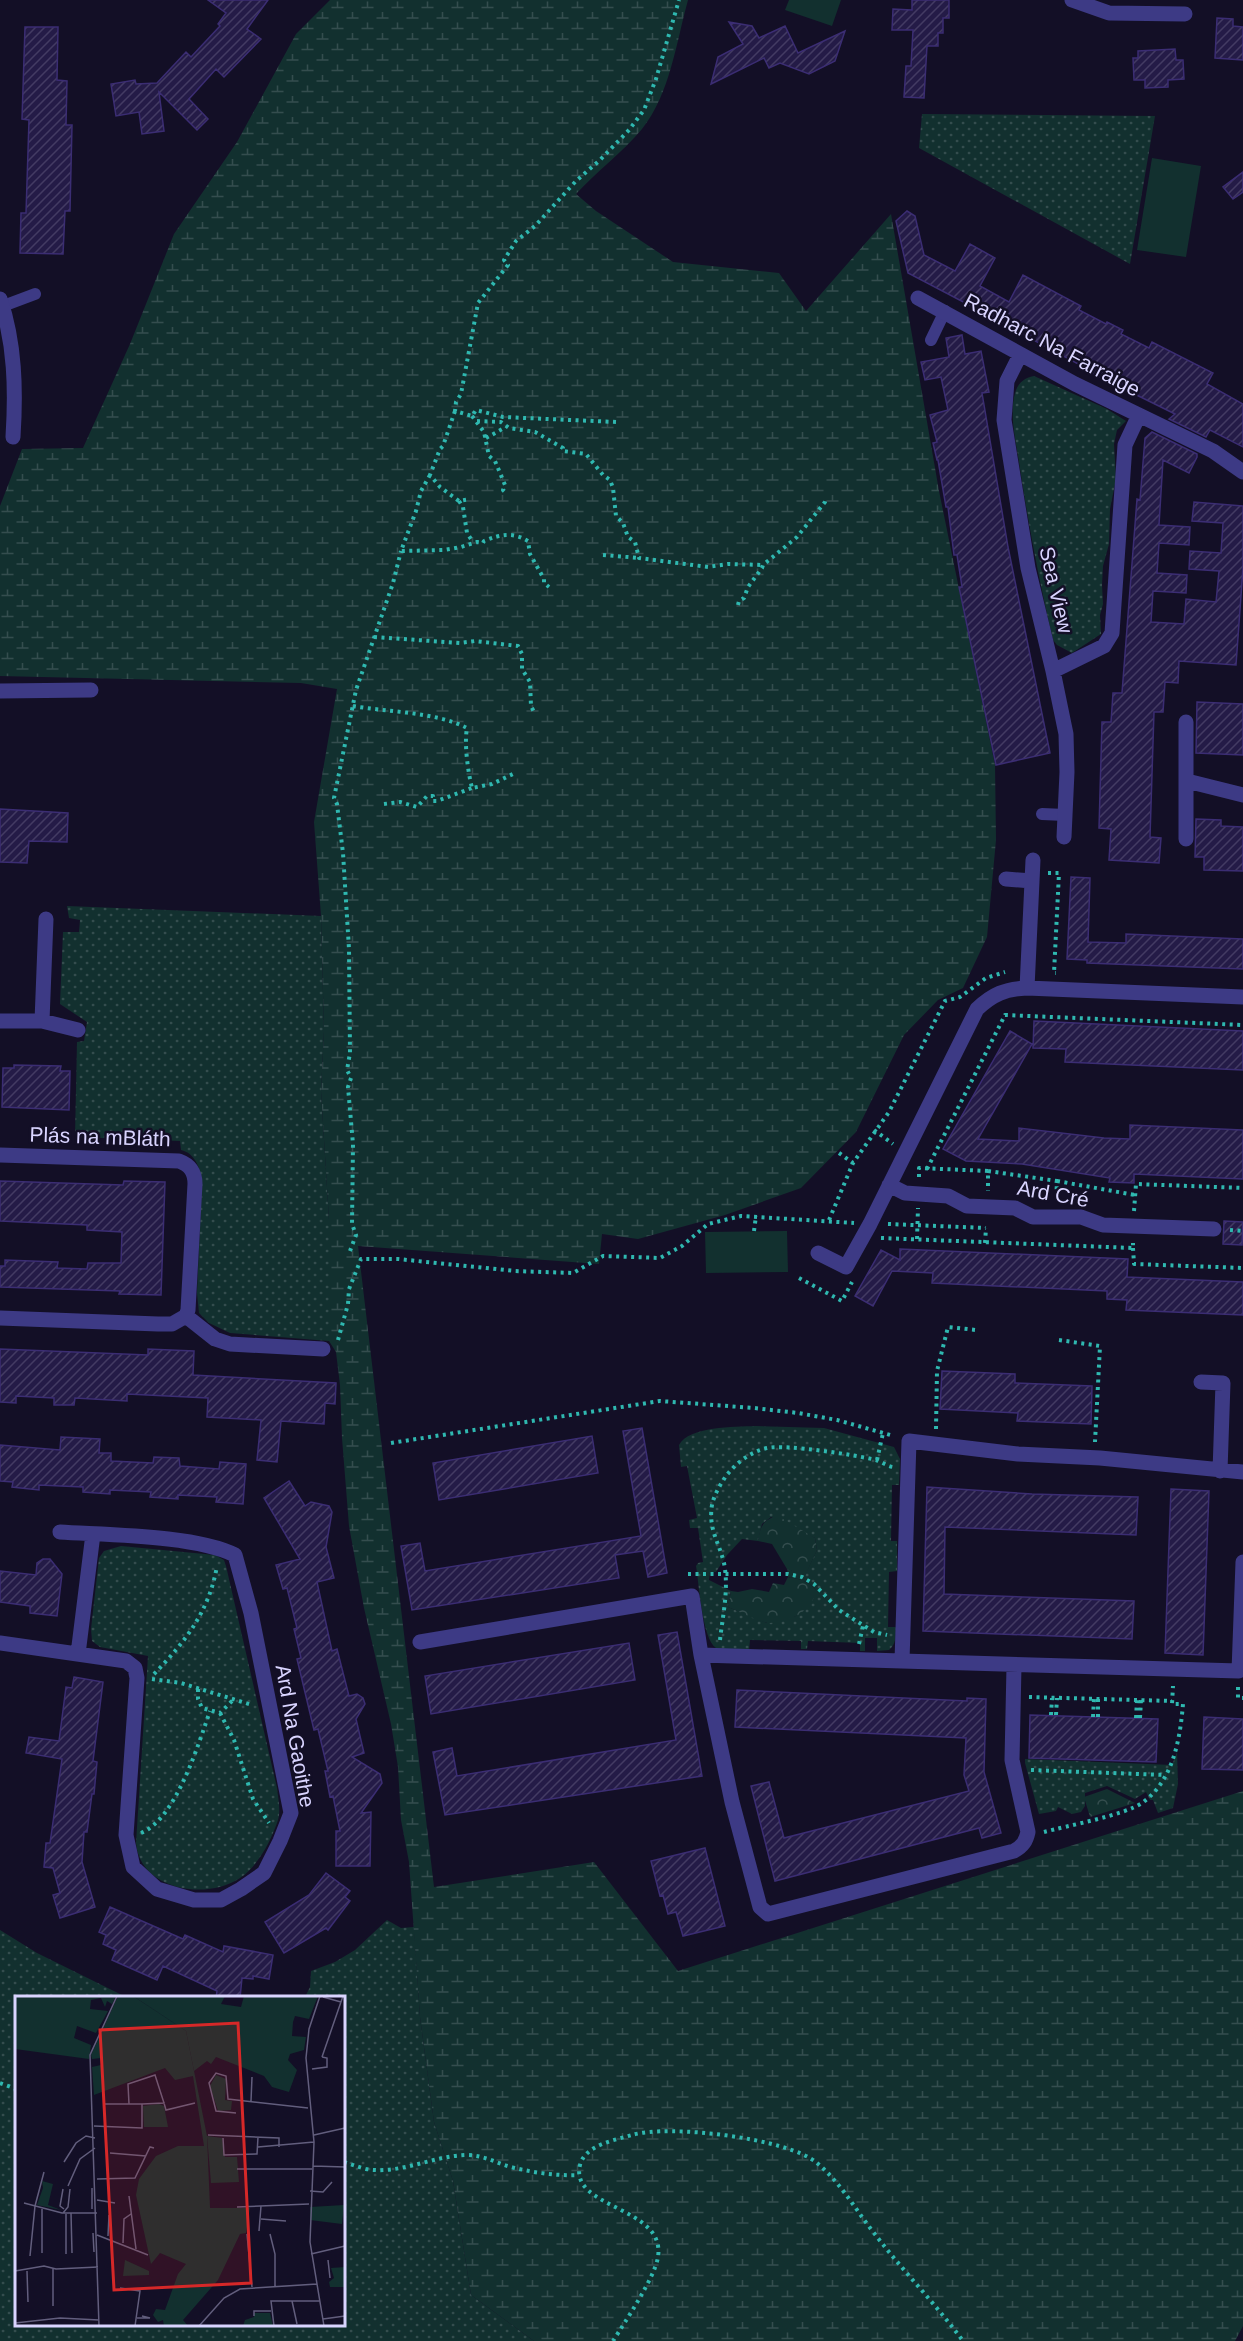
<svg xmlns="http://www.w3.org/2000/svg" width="1243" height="2341" viewBox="0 0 1243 2341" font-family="Arial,sans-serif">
<defs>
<pattern id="grass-dots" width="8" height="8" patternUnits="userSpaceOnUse" patternTransform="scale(1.5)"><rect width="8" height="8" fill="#12302f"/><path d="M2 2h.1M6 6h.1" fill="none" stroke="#344d4e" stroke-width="1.8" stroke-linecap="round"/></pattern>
<pattern id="wetland-marsh" width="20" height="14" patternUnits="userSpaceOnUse" patternTransform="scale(1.5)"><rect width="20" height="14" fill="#12302f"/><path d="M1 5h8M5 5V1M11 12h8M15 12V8" fill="none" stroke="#344d4e"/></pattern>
<pattern id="park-crowns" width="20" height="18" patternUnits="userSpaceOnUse" patternTransform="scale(1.5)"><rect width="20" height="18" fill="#12302f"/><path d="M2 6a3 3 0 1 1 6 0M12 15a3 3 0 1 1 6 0" fill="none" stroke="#344d4e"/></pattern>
<pattern id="building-hatch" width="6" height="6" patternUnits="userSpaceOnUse" patternTransform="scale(1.5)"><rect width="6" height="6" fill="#241b47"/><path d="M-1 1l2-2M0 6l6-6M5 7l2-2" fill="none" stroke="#433b63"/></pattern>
</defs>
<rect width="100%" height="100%" fill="#130f26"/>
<path fill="url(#grass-dots)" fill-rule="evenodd" d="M922 114 1155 116 1130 264 919 148Z
M1034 376 1107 409 1126 421 1117 430 1114 444 1116 479 1110 509 1109 544 1103 566 1102 585 1103 604 1100 615 1101 634 1072 653 1057 645 1053 640C1039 581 1028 522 1019 462 1016 441 1009 415 1015 393 1018 383 1024 378 1034 376Z
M67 906 321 916 324 1031 321 1091 329 1220V1341L230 1333 209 1323 199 1313 197 1293 202 1181C200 1168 195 1153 181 1150L180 1141 75 1137 77 1042 84 1041 87 1022 60 1004 63 932H79L80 920 69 918Z
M755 1426 824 1428 894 1447 900 1459 899 1485H892L891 1541H897V1571L889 1572 888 1627H896C896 1636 896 1644 889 1650L877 1651V1638H865V1651H860V1643L808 1641 807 1649H801V1641L750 1640 749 1651C739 1650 725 1653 716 1648 702 1639 699 1583 696 1566L698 1563 703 1562 698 1528H690L689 1520 697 1518 687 1466 681 1467 679 1445C689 1426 735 1427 755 1426ZM771 1517 815 1538 817 1550 805 1575 787 1569 788 1577C799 1579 809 1581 816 1590L796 1616 767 1623 728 1607 731 1591 709 1580 710 1572H716L727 1555 742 1539 758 1541 762 1524Z
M121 1546 215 1555 224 1560 226 1566 277 1788C278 1798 281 1810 278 1820 271 1841 258 1866 240 1878 206 1901 140 1890 136 1843L148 1656 100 1647 92 1641 91 1629 99 1558 104 1551Z
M1177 1752 1178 1784 1173 1808 1158 1813 1153 1800H1150L1146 1792 1135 1799 1107 1786 1085 1793V1806L1081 1812 1072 1814 1058 1807 1056 1811 1039 1814 1025 1763V1759L1172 1765Z
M387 1920 401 1928 414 1927 420 2017 434 2122 453 2181 471 2295 534 2341H0V1930L37 1953 126 1997 16 1998V2324H344V1998L305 1997 310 1987 311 1971 335 1962 355 1950Z"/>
<path fill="url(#wetland-marsh)" d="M330 0H688C676 43 670 94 642 129 622 153 596 172 576 194L596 211 673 262 779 273 806 311 891 214 939 491 995 765 996 840 987 937 963 988 938 1000 904 1035 856 1132 801 1188 725 1215 638 1239 602 1234 599 1264 358 1246 434 1887 594 1862 678 1971 1243 1791V2326L1235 2341H534L471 2295 453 2181 434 2122 420 2017 409 1862 401 1820 398 1767 391 1724 364 1608 349 1526 342 1438 340 1385 336 1352 329 1341V1220L321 1091 324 1031 321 916 314 822 337 689 301 683 0 676V506L22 449 83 448 130 344 174 234 237 142 296 34Z"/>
<path fill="url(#park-crowns)" d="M778 1516 815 1538 817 1550 805 1576 787 1569 772 1544 758 1541C760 1527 763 1519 778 1516Z
M788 1577C799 1579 809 1581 816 1590 813 1611 789 1623 769 1623 759 1622 738 1611 728 1607L731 1591 738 1592 752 1589 769 1592 773 1583 784 1585Z
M1107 1789 1135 1803 1090 1817 1084 1797Z"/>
<path fill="#12302f" d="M789 0H841L832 26 785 10Z
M1152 158 1201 166 1186 257 1137 250Z
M787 1231 788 1272 706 1273 705 1232Z"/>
<path fill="url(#building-hatch)" stroke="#3b2d73" stroke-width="1.5" d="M208 0H268L247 29 261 39 224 77 216 69 189 99 208 119 197 130 159 92 164 131 142 134 139 112 116 116 111 84 135 80 136 84 157 83 186 52 191 57 220 26 218 24 226 13Z
M912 0H949V18H943V33H938V46H927L924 98 904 97 906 66H911L913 30H892L893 9 912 10Z
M1217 18 1233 19V26L1243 27V60L1215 58Z
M729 22 752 26 759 38 785 26 798 53 845 31 835 61 809 74 780 63 769 68 764 58 711 84 718 57 743 44Z
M25 27H58L57 80 67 81 66 125H72L70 211H65L63 254 20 253 21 213H26L29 120 22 119Z
M1175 49 1176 60H1183L1184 79 1168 80V87L1145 88V80H1134L1133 58H1138V51Z
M1243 172V192L1233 199 1223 187Z
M907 211 915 216 924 255 955 271 970 244 995 258 980 286 1009 302 1023 275 1081 306 1079 310 1106 324 1107 322 1123 330 1121 334 1149 348 1152 342 1213 373 1207 384 1243 404V447L1210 430 1206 437 1169 419 1175 414 1084 369V367L1009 327H1011L908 273 896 221Z
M962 335 965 354 981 351 989 392 982 393 1008 547 1050 753 996 765 959 587H962L957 555H954L948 507H946L938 460H937L933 443 937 442 930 415 948 410 941 377 925 380 921 362 949 357 946 338Z
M1152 432 1197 454V457L1189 473 1163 460 1159 525 1190 527 1189 545 1159 543 1157 573 1187 575 1186 593 1153 591 1151 622 1184 624 1186 599 1216 602 1219 571 1189 569 1190 551 1221 553 1223 523 1192 521 1194 502 1243 506V568L1236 665 1179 661 1178 683 1165 682 1163 712H1154L1150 837 1161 838 1159 863 1109 860 1111 829 1099 828 1102 722H1111L1113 693H1122L1137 499 1140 500 1145 438Z
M1197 702 1243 704V755L1196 753Z
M0 809 68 813 67 842 29 841 27 863 0 862Z
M1196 819 1221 820V826L1243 827V871L1204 870V857H1195Z
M1071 877 1090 878 1088 942 1126 943V934L1243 939V969L1087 963V960L1067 959Z
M1034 1021 1243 1031V1070L1065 1062 1066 1049 1033 1048Z
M1010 1031 1032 1044 978 1139 1019 1141V1128L1104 1138 1130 1139V1125L1243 1130V1179L1134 1174V1183L1109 1182 1110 1178 1022 1164 966 1161 943 1149Z
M14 1065 61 1066 60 1071H70L69 1110 2 1107 3 1068H14Z
M0 1181 123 1185 124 1181 165 1182 161 1295 119 1294 120 1291 0 1287V1266H5V1260L58 1262 57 1268 87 1269 88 1263H121L122 1232 87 1230V1225L0 1221Z
M1224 1221 1243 1222 1242 1245 1223 1244Z
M900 1249 1128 1259 1127 1277 1243 1282V1315L1126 1310 1127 1300 1107 1299V1291L932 1283 933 1273 892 1271 873 1306 855 1296 881 1250 900 1260Z
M0 1349 148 1355V1349L194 1351 193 1375 336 1383 335 1404 325 1403 324 1424 281 1421 277 1462 257 1460 261 1420 207 1417 208 1398 127 1394V1401L75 1398 74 1405H54V1398L16 1396V1403L0 1402Z
M942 1371 1015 1374V1383L1092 1386 1091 1424 1017 1421 1018 1413 940 1409Z
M642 1428 667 1573 648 1577 643 1551 615 1555 619 1578 412 1610 401 1546 420 1543 425 1571 641 1536 623 1431Z
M592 1436 598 1473 439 1500 433 1463Z
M61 1437 100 1439 99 1453H111V1461L153 1463 154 1457 179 1458 180 1466 219 1469 220 1462 246 1464 243 1504 216 1502 217 1497 178 1495V1499L150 1497 151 1492 110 1490V1494L83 1492V1487L39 1485V1490L12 1487 13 1482 0 1481V1445L60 1450Z
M289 1481 305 1506 311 1502 329 1506 332 1512 326 1547 334 1578 317 1582 332 1651 337 1649 349 1696 357 1694 363 1698 365 1704 356 1719 364 1753 352 1757 380 1774 382 1783 361 1813 371 1812 370 1866H336V1831H340L333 1796 330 1797 325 1771H328L318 1729 314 1730 297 1659 301 1658 294 1629 297 1628 287 1588 283 1589 276 1565 300 1559 264 1498Z
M927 1487 1032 1494 1138 1497 1136 1535 945 1527 944 1594 1134 1601 1132 1639 923 1631Z
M1171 1489 1209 1491 1203 1655 1165 1653Z
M43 1559H50L62 1574 57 1616 30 1613V1606L0 1602V1571L36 1575 37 1563Z
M677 1632 702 1776 445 1815 433 1752 452 1748 457 1776 676 1740 658 1635Z
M629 1643 635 1680 431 1714 425 1676Z
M74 1677 103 1682 93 1761 97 1762 94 1794H92L87 1832H84L82 1862 95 1907 60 1918 53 1895 60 1893 53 1868 44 1867 46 1843H50L62 1759 26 1753 29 1737 59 1741 66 1687 72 1688Z
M737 1690 967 1701V1698L986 1699 984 1772 1001 1833 982 1838 979 1828 775 1881 751 1786 769 1782 784 1838 969 1791 964 1775 966 1738 735 1727Z
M1030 1715 1158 1719 1156 1762 1029 1758Z
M1204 1717 1243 1719V1770L1202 1769Z
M705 1848 725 1926 683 1936 676 1912 668 1914 663 1895 660 1896 651 1861Z
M326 1873 350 1891 345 1897 350 1901 328 1930 326 1928 284 1953 265 1922 309 1895Z
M110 1907 183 1939 185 1935 223 1952 224 1946 273 1955 269 1979 253 1976V1979L242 1978 240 1998H216L217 1991 163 1966 157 1980 112 1960 116 1950 103 1944 106 1935 99 1932Z"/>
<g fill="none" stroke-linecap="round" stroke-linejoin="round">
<path stroke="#2fb8b0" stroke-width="4" stroke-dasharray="3 4.5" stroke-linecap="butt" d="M455 411 443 446 440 449 430 475 440 487 459 501 470 499
M472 416 484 432 489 456 495 461 505 485 503 490 506 493
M477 421 501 422 509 428 535 432 563 448V451L586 454 603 475 610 480 613 488 616 516 623 523 628 537 635 542 639 558 708 567 728 564 763 565
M616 422 503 417 476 410 472 416 455 411 456 402 461 394 478 303 508 265 504 260 516 241 535 226 576 181 600 160 629 130 644 110 656 79 679 0
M486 438 506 427
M430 475 421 491 416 511 401 551 444 550 461 547 477 542 483 543 484 541C501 534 513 532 528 541L530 554 544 579V583L549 587
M459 501 463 507 467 533 473 542
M603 555 639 558
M738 605 739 601 744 598 748 587 762 568 763 565 797 537 825 502 826 498
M374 637 460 643 475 641 518 646 522 654V669L530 682 531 706 534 712
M353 706C387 712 437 712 467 728 464 744 468 772 472 788L492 784 515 773
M384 804 400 802 417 807 427 796H433V801H437L472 788
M1048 873H1059L1054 973H1056
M874 1130 893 1144
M839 1153 853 1163
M927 1169 1005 1015 1243 1025
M988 1171 1057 1181 1056 1201
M919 1177V1168L988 1171V1191
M1057 1181 1135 1195
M1134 1211 1136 1184 1243 1188
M829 1220 853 1163 889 1112 945 1001 960 997 986 978 1005 972
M888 1224 986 1228
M1230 1230 1243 1231
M754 1231 756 1216
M881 1238 1133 1248V1243
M917 1239 918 1208
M985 1243 986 1228
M1133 1248 1134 1264 1243 1268
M350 1251 356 1235 352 1224 353 1144 348 1087 351 1078 347 1070 350 1053 349 949 343 853 337 804 334 798 356 690 393 583 401 551
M799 1278 842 1301 852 1282
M338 1340 348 1304 349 1289 361 1259H398L515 1271 573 1273 603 1256 660 1258 682 1246 708 1224 741 1216 854 1223
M1059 1340 1100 1346 1095 1442
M936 1429 937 1371 948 1327 976 1330
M391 1443 660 1401 754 1408 798 1413 837 1420 894 1436
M877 1460 883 1433
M688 1574H788L802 1577 814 1584 839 1610 874 1632 887 1635
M720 1640C723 1613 729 1589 724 1563 719 1542 708 1529 712 1505 714 1495 720 1485 726 1476 736 1463 750 1452 767 1448 785 1444 856 1455 876 1460 882 1462 887 1466 893 1467
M859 1644 863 1626
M154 1674C185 1642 209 1612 217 1566
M152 1679 181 1683 252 1705
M1238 1687V1698H1243
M198 1689V1699L202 1708 220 1713 233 1700
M1029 1697 1172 1701
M220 1713 234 1740 253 1799 269 1823
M1051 1715 1052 1698
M1056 1715 1057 1698
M1093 1717 1094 1699
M1098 1717V1699
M1136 1718 1137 1700
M1140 1718 1141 1700
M1031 1770 1166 1775
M1044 1832C1066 1826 1125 1815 1142 1803 1173 1781 1180 1740 1183 1704H1172L1173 1686
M141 1833C176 1819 198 1745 210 1711
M0 2083 16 2089
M344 2162C351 2164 358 2167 366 2169 399 2175 432 2156 466 2155 485 2155 497 2164 515 2168 536 2173 557 2176 579 2175
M613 2341C625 2322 655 2277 658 2257 666 2206 569 2209 580 2165 585 2145 615 2140 632 2135 668 2124 788 2138 817 2163 841 2183 855 2209 874 2233 902 2270 935 2303 963 2341"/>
<path stroke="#3d3a85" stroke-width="12" d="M3 306 35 294
M931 340 945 311
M1042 814 1065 815"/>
<path stroke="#3d3a85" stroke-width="15" d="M1072 0 1109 13 1185 14
M918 298 1075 384 1213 451 1243 472
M0 299C15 343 16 390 13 437
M1020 355 1007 381 1004 420 1028 568 1053 671 1066 734 1067 772 1064 837
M1053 671 1104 646 1112 633 1125 445 1139 415
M0 691 91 690
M1186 722V839
M1187 781 1243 795
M1006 879 1032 881
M1027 988 1033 860
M0 1021H42L78 1030
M42 1021 46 919
M0 1155 179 1161C190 1165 195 1172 195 1184L188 1310 186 1316
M889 1185 905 1193 948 1196 967 1206 1015 1208 1033 1217H1081L1103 1225 1214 1229
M818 1253 846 1267 870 1224 977 1009C993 994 1005 989 1027 988L1243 997
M186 1316 215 1339 230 1344 323 1349
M0 1318 158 1324H172L186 1316
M1201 1382 1223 1383 1220 1471
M1243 1472 1100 1458 1018 1454 909 1441 902 1661 1239 1671 1243 1562
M420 1642 692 1596 701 1655
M0 1643 126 1661 135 1668 137 1678 126 1835 133 1867 157 1889 194 1900H221L241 1889 264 1873 280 1841 291 1813 251 1613 235 1555C196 1535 106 1535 60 1532
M78 1654 93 1534
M902 1661 701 1655 732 1802 760 1907 768 1914 1014 1851C1023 1846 1026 1841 1028 1832L1012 1760 1014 1666"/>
</g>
<g text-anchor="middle" stroke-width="5" stroke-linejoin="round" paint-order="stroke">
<g font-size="21" fill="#d9d4ff" stroke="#130f26">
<text transform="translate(1052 345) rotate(28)" y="7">Radharc Na Farraige</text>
<text transform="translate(1056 590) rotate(77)" y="7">Sea View</text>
<text transform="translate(100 1137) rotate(2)" y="7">Plás na mBláth</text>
<text transform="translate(1053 1194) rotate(10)" y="7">Ard Cré</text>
<text transform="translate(295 1736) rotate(80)" y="7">Ard Na Gaoithe</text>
</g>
</g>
<g transform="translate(15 1996)">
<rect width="330" height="330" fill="#130f26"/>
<path d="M0 0H101L97 8 92 5 90 11 86 2 76 4 75 13 93 15 81 37 62 30 59 42 76 49 74 63 0 53ZM118 0H210L206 8 226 11 229 0H303L294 23 280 20 278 26 277 40 291 41 289 54 275 58 273 64 282 74 274 96 257 91 249 80 201 61 196 68 192 65 179 75 171 35ZM201 79 211 83 210 104 217 105 216 114 203 115 195 90ZM144 108 149 110 153 131H129L128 110ZM192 140 207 142 210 161H222L224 186 196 187ZM27 185 38 188 33 209 46 214 22 209 28 192ZM329 209 327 228 295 224V211ZM110 264 134 275V279L108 280ZM330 271V291H315L314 286 319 282 316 272ZM239 317H255L258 330H228L230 324 239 321Z" fill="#12302f"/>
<path d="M103 0H118L171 35 192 140 195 212H235L231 237 225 238 203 284 168 324 173 330H149L148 324 143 326 138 319 141 313 150 314 163 278 171 268 145 257 136 268 121 199 124 183 141 160 163 150H189L178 80 160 84 150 72 79 99 77 71 86 69V62L77 63 76 59Z" fill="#12302f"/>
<path fill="none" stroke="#625e7d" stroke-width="1.5" d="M305 0 294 33 291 62 299 146 295 246 309 330M308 1 326 6M307 61 328 0M297 73 312 71V62L307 61M236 105 237 81M149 107 151 114 180 107M114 108 113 88 140 79 149 107 127 108M221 117 201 115 194 87 201 77 211 80 213 103 293 112M79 130 127 132V108H89L90 131M193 139 264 142V151M299 139 330 132M208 142 209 159 242 158 243 141M243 151 299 146M95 157 131 160M49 166 61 147 71 140 80 142M298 170 330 171M222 173H297M82 183 120 182 135 151 139 152M53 190 65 163 80 152M77 192V213M48 193 45 210 49 213M295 195 308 196 317 186M114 200 121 253M82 204 100 207M9 207 47 217H82M222 211 294 208M27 213V257M48 217 53 211 55 193M56 217 57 257M51 218V258M246 223 271 225M244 235 246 210M78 237 79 256M232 238 237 291M255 238 260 258V290M82 239 133 259M93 240 94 219M108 247 109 223 116 218M296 258 330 250M15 260 20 210 29 176M313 264 315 282M38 273V310M0 275 29 270 41 273 83 271M12 275 13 306M105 292 125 295 120 330M277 305 282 328M239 320V315H256M122 322H135L127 320M308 323 330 320M0 327 45 322 84 324M84 330 75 59 102 0M184 330 209 302 225 293 302 288M259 330 256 305H305"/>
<path fill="#d62828" fill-opacity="0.15" stroke="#d62828" stroke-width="3" d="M223 27 236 287 99 294 85 34Z"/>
<rect width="330" height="330" fill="none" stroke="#d9d4ff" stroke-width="3"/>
</g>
</svg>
